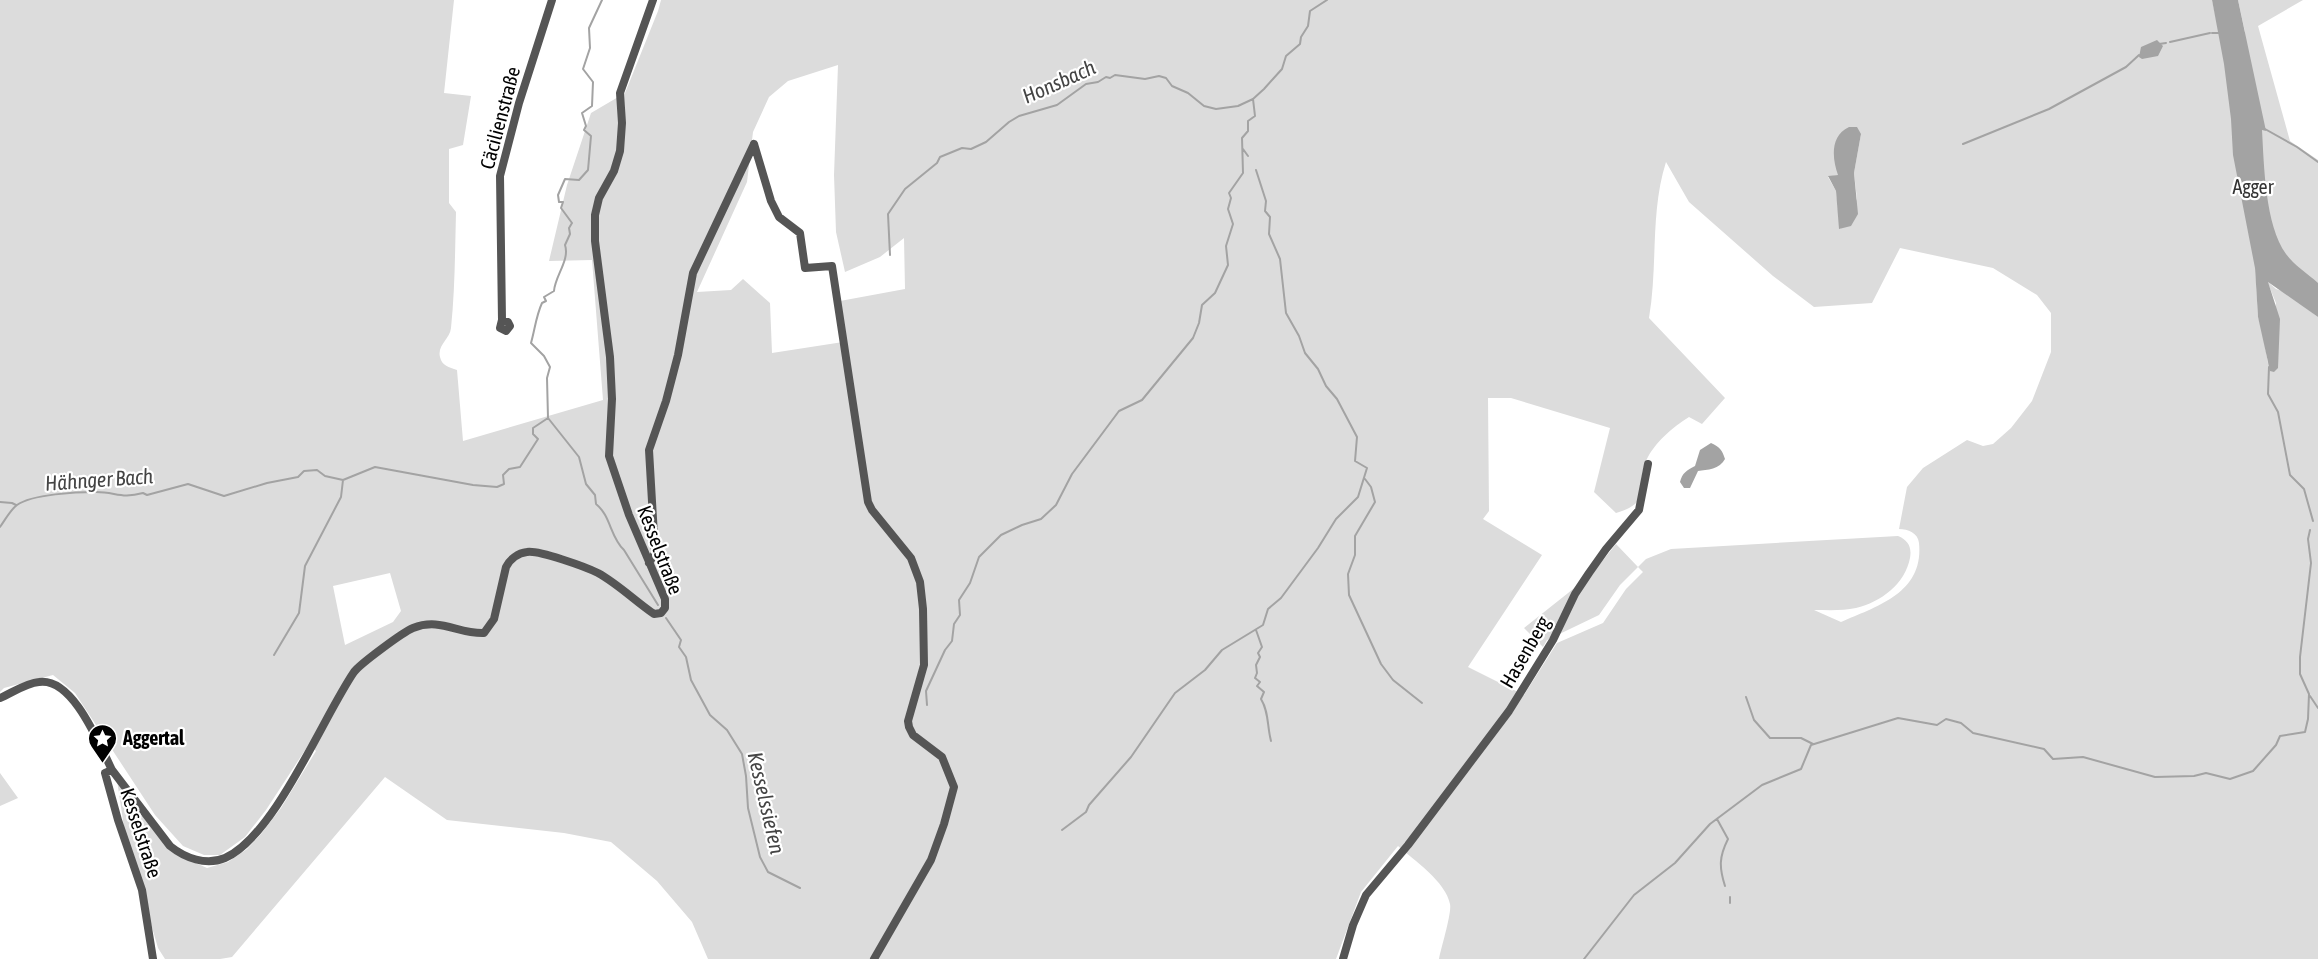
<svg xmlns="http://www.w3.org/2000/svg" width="2318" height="959" viewBox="0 0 2318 959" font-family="'Asap Condensed',sans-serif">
<rect width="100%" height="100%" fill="#fff"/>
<path fill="#dcdcdc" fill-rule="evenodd" d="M0 0H454L444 93 471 96 463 145 449 149V203L456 212C455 251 455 289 451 328 450 339 437 345 440 357 442 366 449 367 457 370L463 441 603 400 592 260 549 261 567 185 591 113 625 93 658 11 661 0H2212L2219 32H2245L2238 0H2303L2258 26 2290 141 2318 160V312L2255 265 2258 317 2262 329 2268 363 2276 303 2267 281 2276 289 2285 292 2318 317V959H1439C1441 948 1452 913 1450 904 1446 882 1414 860 1398 846L1361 892 1336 959H708L692 922 657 881 611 842 564 833 447 820 385 777 232 957 220 959H165L158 948 125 834 117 780 176 854 207 868 228 862 247 849 261 834 281 808 316 751 309 744 266 810 245 837 220 855H204L183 846 155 815 75 693 53 675 4 688 0 692ZM838 65 834 175 836 232 845 272 880 257 904 238 905 289 840 301 843 342 772 353 770 303 743 279 731 290 697 292 747 182 753 132 769 97 788 81ZM1861 134 1854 173 1857 199 1840 229 1836 191 1828 177 1838 175ZM1666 162 1689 202 1773 276 1814 307 1872 303 1900 248 1993 268 2037 295 2051 313V352L2032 401 2011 428 1993 444 1983 446 1967 440 1923 468 1907 487 1899 529C1908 529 1918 533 1919 543 1924 593 1877 606 1841 622L1814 610C1827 610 1843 611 1856 608 1881 602 1905 584 1910 558 1912 547 1908 540 1898 536L1671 549 1646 559 1638 567 1616 544 1592 574 1524 628 1543 647 1547 640 1599 615 1620 585 1638 567 1643 572 1626 589 1603 623 1557 643 1524 695 1468 667 1542 555 1483 519 1489 511 1488 398H1511L1610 428 1594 492 1616 513C1654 502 1634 488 1646 461 1654 443 1673 427 1689 417L1702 424 1725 398 1649 318C1658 266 1650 212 1666 162ZM390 573 401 611 393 622 345 645 333 586Z
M0 773 18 798 0 806Z"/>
<path fill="#a3a3a3" d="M2212 0H2238L2266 131 2262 130C2264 165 2265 225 2286 254 2294 265 2308 274 2318 283V317L2268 282 2280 319 2278 368 2274 372 2270 371 2258 317 2255 268 2233 155 2231 119 2224 64Z
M2157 40 2163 46 2158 56 2142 59 2139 57 2141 47Z
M1849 127H1857L1861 134 1854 173 1858 214 1851 226 1839 229 1836 191 1828 176 1838 175C1832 158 1830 136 1849 127Z
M1711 443C1720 447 1722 450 1725 459 1720 469 1707 470 1698 471L1690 488H1684L1680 482C1682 473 1687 470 1695 466L1700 450Z"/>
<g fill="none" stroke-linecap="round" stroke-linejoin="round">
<path stroke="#a3a3a3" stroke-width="2" d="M2212 33H2221
M2170 42 2210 33
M2159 44 2166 43
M2265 129 2297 147 2318 162
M1963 144 2049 109 2126 67 2139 55
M1243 149 1248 156
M890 255 888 214 905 189 937 163 940 157 962 148 971 149 986 142 1009 122 1019 116 1057 105 1086 84 1098 82 1106 77 1110 78 1115 75 1145 79 1159 76 1166 78 1172 86 1188 93 1204 106 1216 109 1238 106 1253 99 1264 89 1282 69 1286 56 1300 44 1301 37 1308 26 1310 11 1327 0
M2269 367 2268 394 2278 412 2290 475 2304 489 2313 521
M548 418 579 457 586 484 595 495 596 504C611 516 610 537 624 550L658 605
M1365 479 1371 487 1375 502 1355 536V555L1348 574 1349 595 1381 664 1393 680 1422 703
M0 502 12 503 16 505
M0 527C5 520 11 509 17 505 32 494 78 492 96 492 116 492 121 499 143 493L147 495 188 484 224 496 267 483 298 477 304 471 317 470 325 476 343 480 375 467 473 485 497 487 504 484 503 475 509 469 520 467 538 439 533 434V428L548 418 547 378 550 367 544 356 531 343C535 329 536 316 542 303L546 301 544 297 554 291C555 276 570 260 565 245L570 234 569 228 572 223 561 208 563 202H559L558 195 565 179 579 180 588 170 591 136 584 130 586 126 582 113 592 106 593 82 583 69 590 48 589 28 602 0
M666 618 681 640 679 647 686 657 691 680 710 715 727 730 742 754 746 776 748 808 760 857 768 872 800 888
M1256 630 1262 647 1258 653 1260 657 1256 665 1257 673 1255 678 1260 682 1257 686 1264 692 1261 699C1269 712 1267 726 1271 741
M274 655 299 613 305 566 341 497 343 480
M2310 696 2318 708
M1746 697 1754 720 1770 738H1801L1813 744
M927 705 926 691 945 650 952 641 954 624 960 615 959 600 970 583 979 557 1001 535 1022 525 1041 519 1056 505 1072 474 1119 411 1142 400 1193 338 1199 323 1202 305 1215 293 1228 265 1226 246 1233 224 1228 209 1231 198 1229 193 1243 173 1242 138 1248 131V121L1255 116 1253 99
M1717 819 1728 839C1719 857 1719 867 1725 886
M1062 830 1086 812 1089 805 1131 757 1175 693 1205 670 1222 650 1263 625 1268 609 1281 598 1318 548 1336 519 1358 497 1367 468 1355 461 1357 437 1337 399 1326 386 1318 369 1305 353 1299 336 1286 313 1280 259 1269 234 1270 217 1265 211 1266 201 1256 170
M1730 903V897
M1584 959 1634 895 1675 863 1710 824 1762 785 1801 769 1811 745 1898 718 1937 725 1946 719 1961 723 1973 733 2044 749 2053 759 2083 757 2155 777 2194 776 2206 773 2230 779 2253 771 2276 745 2280 736 2305 732 2308 719 2309 694 2300 674V657L2311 563 2308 539 2310 530"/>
<path stroke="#555" stroke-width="8" d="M754 144 771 201 779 217 800 233 805 268 832 266 868 502 872 510 911 558 920 582 923 609 924 665 908 721 909 727 913 735 942 757 954 787 944 824 931 860 874 959
M502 320 508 322 510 326 506 331 500 328 502 320 500 176 519 103 552 0
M649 563 655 553 649 450 666 401 678 355 693 273 754 144
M0 698C12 693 26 683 39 682 73 677 99 744 112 770
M153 959 142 890 118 820 105 773 112 770 170 846C185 858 206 866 225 858 275 836 323 717 354 672 360 664 403 632 413 628 440 617 458 634 484 633L494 619 506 567C510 559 518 553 527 552 539 550 586 567 598 573 618 584 635 601 654 614L661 613 665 608V599L629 515 609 456 612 399 610 357 595 241V215L599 198 614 171 620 151 622 123 620 93 653 0
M1343 959 1353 925 1366 895 1408 845 1509 711 1553 640 1575 594 1589 573 1606 549 1639 510 1648 464"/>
</g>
<defs>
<symbol id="sight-pin" viewBox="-11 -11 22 30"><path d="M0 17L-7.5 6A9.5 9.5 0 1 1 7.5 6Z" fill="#000" stroke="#fff"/><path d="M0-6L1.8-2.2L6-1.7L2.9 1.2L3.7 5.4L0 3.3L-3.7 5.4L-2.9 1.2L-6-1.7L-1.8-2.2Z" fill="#fff"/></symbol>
</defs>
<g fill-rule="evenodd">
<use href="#sight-pin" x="86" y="722" width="33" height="45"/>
</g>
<g text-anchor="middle" stroke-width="4.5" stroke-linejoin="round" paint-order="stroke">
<g font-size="20" fill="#000" stroke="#fff">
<text transform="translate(500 118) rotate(-75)" y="7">Cäcilienstraße</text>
<text transform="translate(660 550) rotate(69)" y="7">Kesselstraße</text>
<text transform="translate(1525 652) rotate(-60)" y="7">Hasenberg</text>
<text transform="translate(141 833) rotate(72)" y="7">Kesselstraße</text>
</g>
<g font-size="20" fill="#333" stroke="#fff">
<text x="2253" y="194">Agger</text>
</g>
<g font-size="20" font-weight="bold" fill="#000" stroke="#fff" text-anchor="start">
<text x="123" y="745">Aggertal</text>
</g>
<g font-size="21" font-style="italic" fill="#444" stroke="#fff">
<text transform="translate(1059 82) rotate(-24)" y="7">Honsbach</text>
<text transform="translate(99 480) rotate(-4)" y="7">Hähnger Bach</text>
<text transform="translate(766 803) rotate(77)" y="7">Kesselssiefen</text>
</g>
</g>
</svg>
